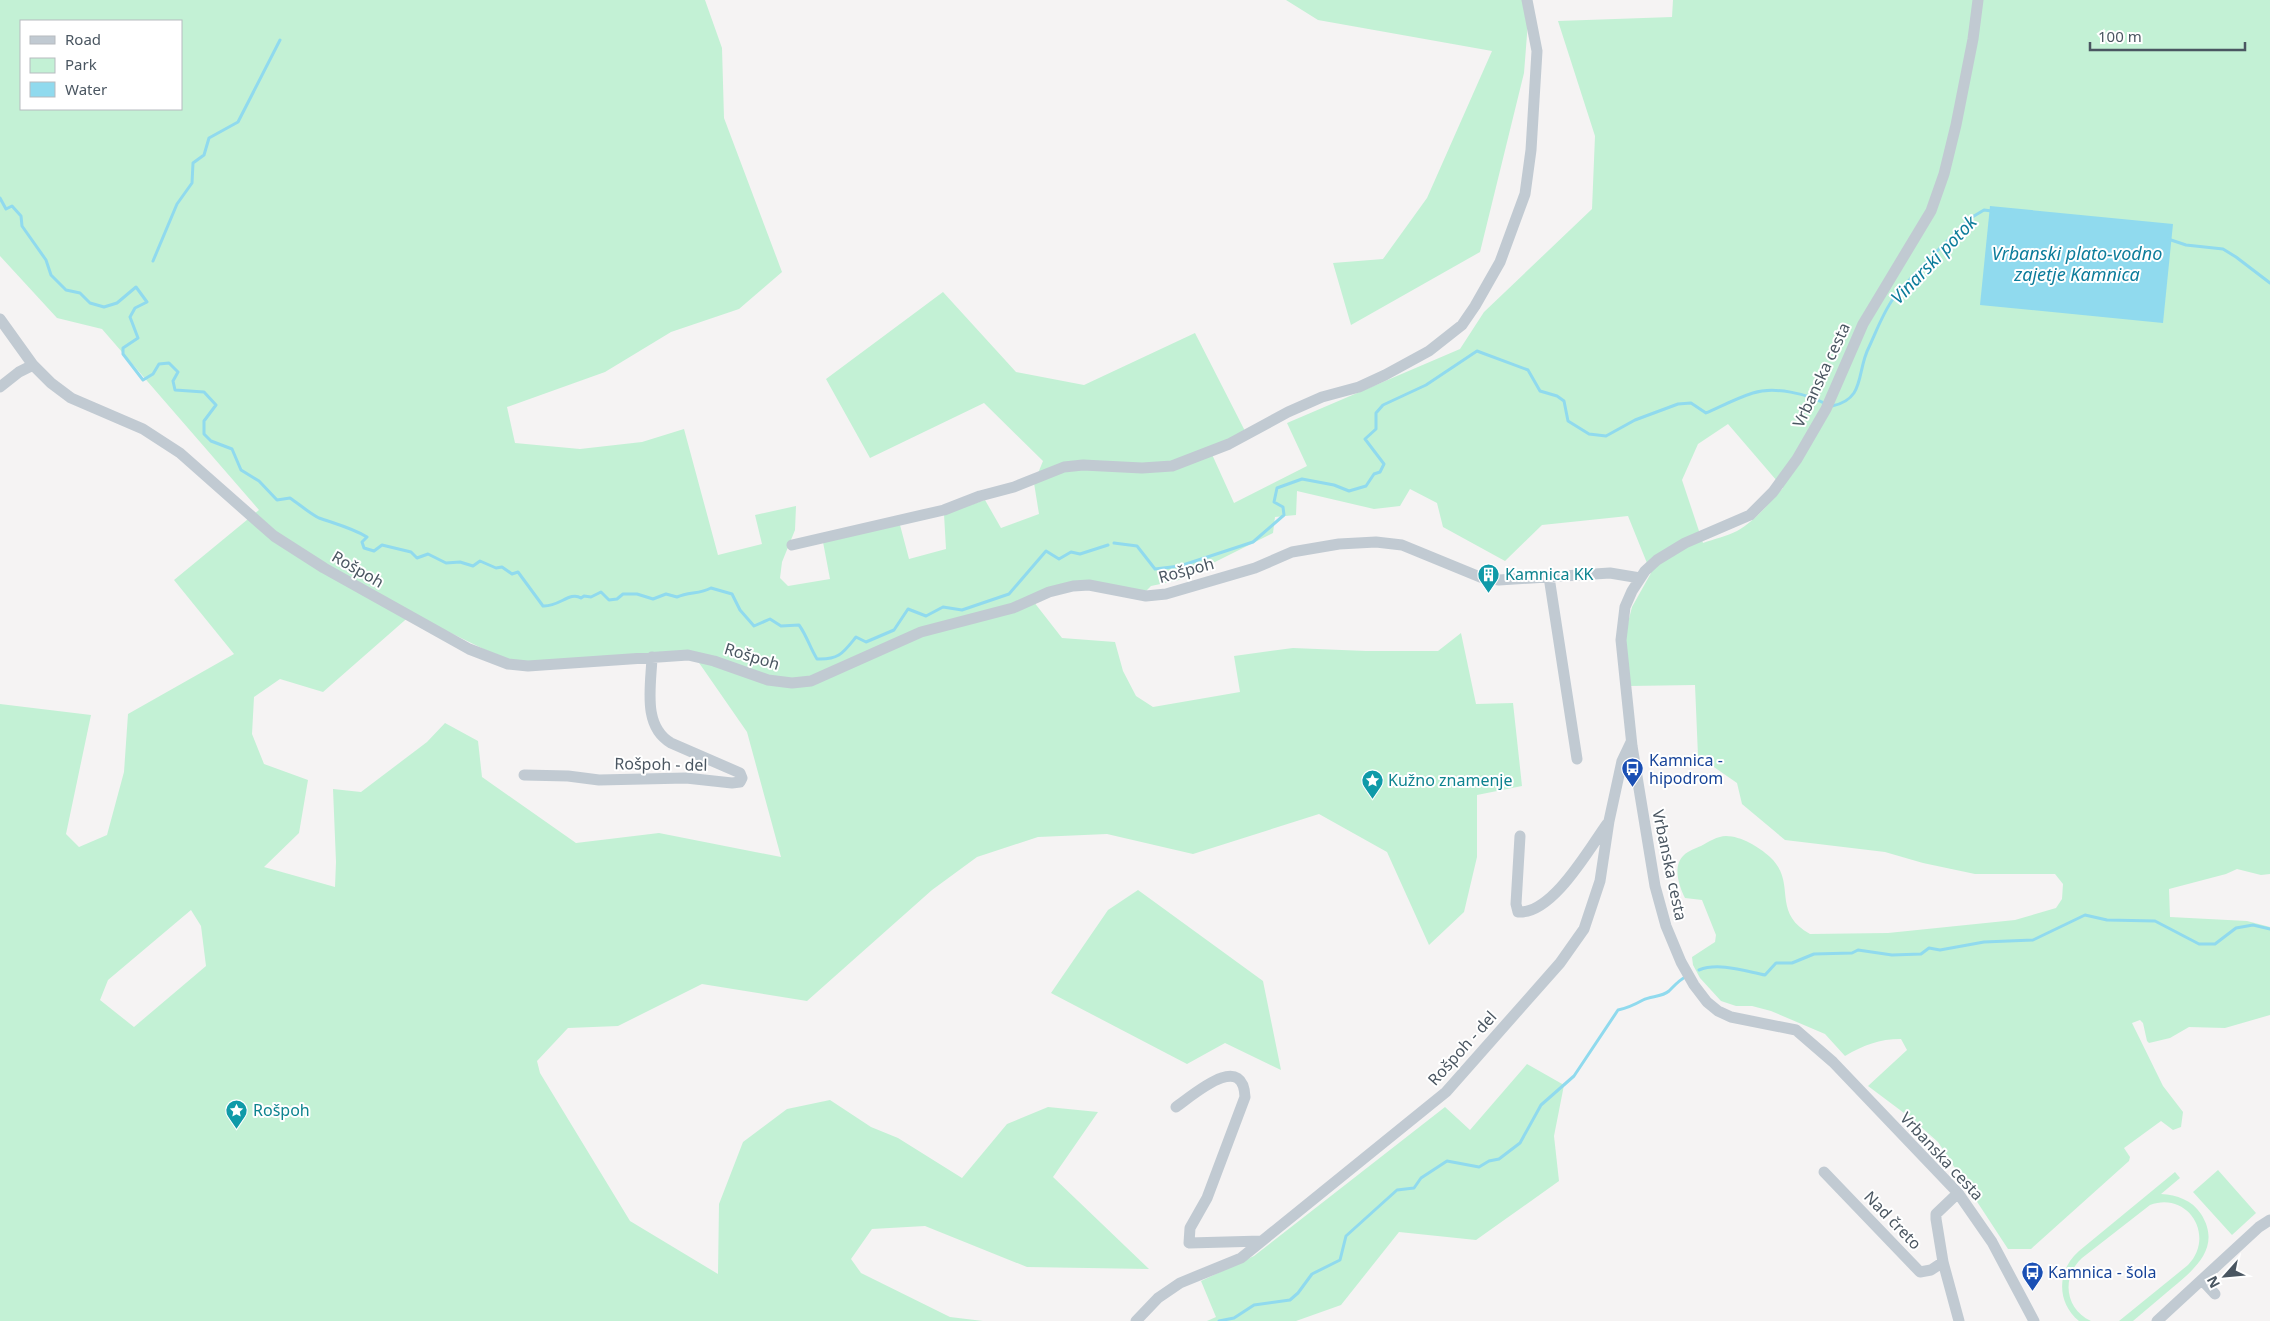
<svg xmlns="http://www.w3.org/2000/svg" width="2270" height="1321" viewBox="0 0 2270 1321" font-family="'Noto Sans',sans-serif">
<rect width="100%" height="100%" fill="#f5f3f3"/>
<path fill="#c3f1d5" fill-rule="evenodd" d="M0 0H705L722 48 724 118 782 272 739 309 671 332 605 372 507 407 515 443 580 449 642 442 684 429 718 555 762 544 755 515 796 506 795 530 782 562 780 578 788 586 830 579 823 542 900 525 909 559 946 549 944 514 985 500 1001 528 1039 514 1034 483 1043 461 984 403 870 458 826 379 943 292 1016 372 1084 385 1195 333 1245 431 1210 450 1234 503 1307 466 1287 423 1460 349 1484 312 1592 209 1595 136 1558 21 1672 17 1673 0H2270V874L2261 875 2237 869 2226 874 2169 889 2170 917 2247 921 2270 927V1015L2225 1028 2189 1027 2170 1038 2149 1043 2147 1041 2143 1023 2140 1020 2132 1023 2163 1086 2183 1112 2181 1127 2173 1130 2161 1121 2124 1148 2130 1157 2129 1161 2031 1249H2008L1938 1142 1912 1119 1868 1086 1907 1050 1901 1039C1879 1039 1864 1045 1845 1056L1825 1034 1771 1011 1752 1006H1736L1721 1001 1700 978 1693 965 1692 957 1715 942 1716 935 1702 900 1685 898C1679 886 1672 866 1684 855 1688 851 1696 848 1701 846 1708 842 1718 836 1726 836 1741 836 1759 847 1770 857 1798 883 1770 911 1810 934L1888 933 2015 920 2056 908 2062 899 2063 884 2055 874H1975L1923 863 1885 852 1785 840 1742 804 1737 783 1698 756 1695 685 1629 686 1623 642 1632 607 1651 573 1628 516 1542 525 1505 561 1443 527 1437 503 1410 489 1400 506 1374 509 1297 491 1296 515 1275 517 1273 533 1179 580 1151 586 1146 591 1095 583 1030 597 1062 638 1115 642 1123 671 1136 696 1153 707 1240 692 1234 656 1293 648 1366 651H1438L1461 633 1476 704 1513 703 1522 786 1477 795V857L1464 912 1429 945 1387 852 1319 814 1193 854 1107 834 1038 837 977 857 932 890 807 1001 702 984 618 1026 568 1028 537 1061 540 1073 630 1221 718 1274 719 1204 743 1142 787 1109 830 1100 871 1127 898 1138 962 1178 1007 1124 1048 1107 1098 1112 1053 1177 1149 1269 1027 1267 925 1226 872 1229 851 1259 861 1273 950 1317 983 1321H0V704L91 715 66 834 79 847 107 835 124 772 128 714 234 654 174 580 259 510 102 329 57 318 0 256ZM21 21H181V109H21ZM1728 424 1783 488C1769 503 1755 521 1737 531 1727 536 1714 539 1703 543L1682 480 1698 444ZM412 614 514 664 695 657 747 732 781 857 659 833 576 843 482 777 478 741 445 723 427 742 361 792 333 789 336 862 335 887 264 867 299 833 308 780 264 764 252 734 254 697 280 679 323 692ZM191 910 201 926 206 966 134 1027 100 1000 108 980Z
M1286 0H1526L1528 22 1524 73 1480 252 1351 325 1333 263 1383 259 1427 198 1492 51 1318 20Z
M1138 890 1263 981 1281 1070 1225 1043 1187 1064 1051 993 1108 910Z
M1527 1064 1564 1085 1554 1136 1559 1181 1476 1240 1399 1232 1341 1305 1296 1321H1207L1216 1317 1201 1281 1254 1256 1445 1107 1470 1130Z
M2218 1170 2256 1213 2232 1235 2193 1192Z
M2175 1172 2180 1178 2161 1194C2177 1195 2192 1200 2201 1214 2222 1247 2195 1269 2172 1288 2159 1299 2146 1310 2133 1321H2119L2188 1265C2216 1236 2188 1191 2150 1205L2082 1258C2061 1277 2065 1309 2091 1321H2079C2056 1302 2057 1270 2079 1251Z"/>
<path fill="#90daee" d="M1990 206 2173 224 2163 323 1980 305Z"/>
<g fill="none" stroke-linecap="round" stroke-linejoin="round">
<path stroke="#90daee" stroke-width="3" d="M0 198 6 209 12 206 21 216 22 226 46 260 51 275 66 290 80 293 90 303 104 307 117 303 136 287 147 302 135 308 130 317 138 338 123 348V354L143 380 153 374 159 364 169 363 178 372 173 381 175 390 204 392 216 405 204 421V434L211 441 232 449 241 470 259 481 277 500 290 498C299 504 309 513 319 518 336 524 352 528 367 537L362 542 364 548 374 551 382 545 411 552 417 558 428 554 446 563 460 562 473 566 480 561 496 568 502 567 512 574 518 572 543 606C559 607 570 591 581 598L584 596 591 597 601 592 609 600 617 599 623 594H637L653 599 666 594 677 597C689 592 700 594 711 588L732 594 740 610 754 626 770 619 781 626 799 625C807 636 810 648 817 659 839 660 843 653 856 637L866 642 894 630 908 609 926 616 943 607 962 610 1009 594 1046 551 1059 559 1071 552 1080 554 1108 545
M2168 239 2186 245 2223 249 2236 257 2270 283
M153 261 177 204 192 183 193 163 204 155 209 138 238 122 280 40
M1832 406C1866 399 1856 372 1869 347 1876 332 1883 313 1893 299 1915 271 1944 245 1969 219L1984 210 1992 211
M1114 543 1137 546 1155 569 1180 566 1253 542 1284 515 1283 507 1274 502 1277 488 1302 479 1334 485 1349 491 1366 486 1374 474 1380 472 1384 464 1365 439 1376 429V413L1383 405 1426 385 1477 351 1528 370 1540 391 1557 396 1564 401 1568 421 1589 434 1606 436 1635 420 1678 404 1691 403 1706 413C1722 406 1737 398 1753 393 1775 386 1807 394 1826 404
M1699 970C1718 962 1745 971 1765 975L1776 963H1792L1814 954 1852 953 1858 950 1892 955 1921 954 1929 948 1940 950 1984 942 2033 940 2085 915 2107 920 2155 921 2199 944H2215L2236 928 2253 925 2270 929
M1219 1321 1234 1318 1254 1305 1290 1300 1298 1293 1312 1274 1340 1260 1346 1236 1397 1190 1414 1188 1421 1178 1447 1161 1479 1167 1489 1161 1499 1159 1520 1143 1541 1105 1574 1076 1618 1010C1628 1008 1634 1005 1643 1000 1651 996 1662 997 1669 991 1675 985 1679 980 1687 976"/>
<path stroke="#c1cad2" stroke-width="11" d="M1978 0 1973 39 1956 125 1944 174 1931 211 1863 324 1826 409 1797 459 1773 492 1750 515 1685 543 1657 560 1645 571 1632 591 1625 607 1621 640 1632 746 1655 886 1666 926 1681 962 1694 985 1707 1002 1718 1011 1731 1017 1796 1030 1833 1062 1958 1193 1992 1242 2034 1321
M0 319 33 365 51 383 71 398 143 429 180 453 274 536 324 568 469 649 508 664 528 666 688 655 714 661 768 680 792 683 811 681 921 632 1013 608 1049 592 1073 586 1089 585 1146 596 1166 594 1255 568 1292 552 1339 544 1376 542 1402 545 1480 577 1499 580 1610 573 1640 578
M0 387 19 372 33 365
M792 545 944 510 980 496 1014 487 1064 467 1083 465 1142 468 1172 466 1229 444 1288 412 1322 397 1359 387 1385 375 1429 351 1462 325 1475 306 1500 262 1525 194 1531 150 1537 51 1527 0
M1549 577 1577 759
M524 775 568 776 599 780 686 778 732 783 740 782 742 778 740 773 671 743C642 726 651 686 652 657
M1520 836 1516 904 1518 912C1552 915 1589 849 1607 824
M1176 1107C1192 1096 1243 1050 1245 1097L1207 1198 1190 1228 1189 1243 1262 1241
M1824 1172 1920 1272 1931 1270 1943 1262
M1958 1193 1936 1214V1219L1943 1262 1959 1321
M2202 1280 2215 1294
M1136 1321 1158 1298 1180 1283 1241 1258 1446 1092 1560 963 1584 929 1600 881 1609 821 1622 761 1631 742
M2157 1321 2259 1227 2270 1220"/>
</g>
<defs>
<symbol id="building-pin" viewBox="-11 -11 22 30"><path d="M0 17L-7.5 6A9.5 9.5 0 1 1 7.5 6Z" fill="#0f9aa8" stroke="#fff"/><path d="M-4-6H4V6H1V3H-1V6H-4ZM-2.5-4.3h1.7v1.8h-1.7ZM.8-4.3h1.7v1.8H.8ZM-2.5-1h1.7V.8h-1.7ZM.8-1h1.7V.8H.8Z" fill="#fff"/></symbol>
<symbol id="bus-pin" viewBox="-11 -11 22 30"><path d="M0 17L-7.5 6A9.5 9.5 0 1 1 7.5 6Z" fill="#1a4fb4" stroke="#fff"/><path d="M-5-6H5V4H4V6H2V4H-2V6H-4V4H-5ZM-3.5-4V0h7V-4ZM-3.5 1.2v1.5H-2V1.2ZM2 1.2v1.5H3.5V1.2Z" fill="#fff"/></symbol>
<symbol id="sight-pin" viewBox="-11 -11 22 30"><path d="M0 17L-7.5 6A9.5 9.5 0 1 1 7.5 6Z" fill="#0f9aa8" stroke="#fff"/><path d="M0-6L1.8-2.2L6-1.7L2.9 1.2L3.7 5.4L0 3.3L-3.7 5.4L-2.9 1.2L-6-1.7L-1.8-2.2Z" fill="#fff"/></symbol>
</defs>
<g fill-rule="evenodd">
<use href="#building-pin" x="1476" y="562" width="25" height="34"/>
<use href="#bus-pin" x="1620" y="756" width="25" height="34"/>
<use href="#sight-pin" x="1360" y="768" width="25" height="34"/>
<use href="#sight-pin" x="224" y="1098" width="25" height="34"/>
<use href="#bus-pin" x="2020" y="1260" width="25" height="34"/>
</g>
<g text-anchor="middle" stroke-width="4" stroke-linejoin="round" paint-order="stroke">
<g font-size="16" fill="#4a5661" stroke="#fff">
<text transform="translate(1821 375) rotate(-65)" y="6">Vrbanska cesta</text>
<text transform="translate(358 569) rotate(30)" y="6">Rošpoh</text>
<text transform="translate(1186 570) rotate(-15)" y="6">Rošpoh</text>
<text transform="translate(752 656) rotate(17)" y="6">Rošpoh</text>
<text transform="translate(661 764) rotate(1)" y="6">Rošpoh - del</text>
<text transform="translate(1670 865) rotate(78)" y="6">Vrbanska cesta</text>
<text transform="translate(1462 1048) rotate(-48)" y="6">Rošpoh - del</text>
<text transform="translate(1942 1156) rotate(47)" y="6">Vrbanska cesta</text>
<text transform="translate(1893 1220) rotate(46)" y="6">Nad čreto</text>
</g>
<g font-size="16" fill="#0d838f" stroke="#fff" text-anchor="start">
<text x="1505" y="580">Kamnica KK</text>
<text x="1388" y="786">Kužno znamenje</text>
<text x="253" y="1116">Rošpoh</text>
</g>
<g font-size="16" fill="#164399" stroke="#fff" text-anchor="start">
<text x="1649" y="766">Kamnica -<tspan x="1649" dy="18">hipodrom</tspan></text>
<text x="2048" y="1278">Kamnica - šola</text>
</g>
<g font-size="18" font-style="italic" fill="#0c7c9b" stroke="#fff">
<text x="2077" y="260">Vrbanski plato-vodno<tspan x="2077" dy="21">zajetje Kamnica</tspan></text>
<text transform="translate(1934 260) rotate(-46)" y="6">Vinarski potok</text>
</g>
</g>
<rect x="20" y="20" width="162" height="90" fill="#ffffff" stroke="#b7bbc0"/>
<rect x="30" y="36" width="25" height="8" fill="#c1cad2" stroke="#b7bbc0"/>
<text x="65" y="45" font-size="15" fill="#4a5661">Road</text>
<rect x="30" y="58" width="25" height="15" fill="#c3f1d5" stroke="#b7bbc0"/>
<text x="65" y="70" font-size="15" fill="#4a5661">Park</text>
<rect x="30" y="82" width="25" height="15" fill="#90daee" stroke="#b7bbc0"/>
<text x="65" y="95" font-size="15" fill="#4a5661">Water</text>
<g transform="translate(2225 1276) rotate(243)" stroke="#ffffff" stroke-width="4" paint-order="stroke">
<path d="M0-4L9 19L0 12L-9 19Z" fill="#4a5661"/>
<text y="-8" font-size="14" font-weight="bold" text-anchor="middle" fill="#4a5661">N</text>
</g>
<path d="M2090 42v8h155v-8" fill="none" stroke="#4a5661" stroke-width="2.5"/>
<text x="2098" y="42" font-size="15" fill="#4a5661" stroke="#ffffff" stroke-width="4" paint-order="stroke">100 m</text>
</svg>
